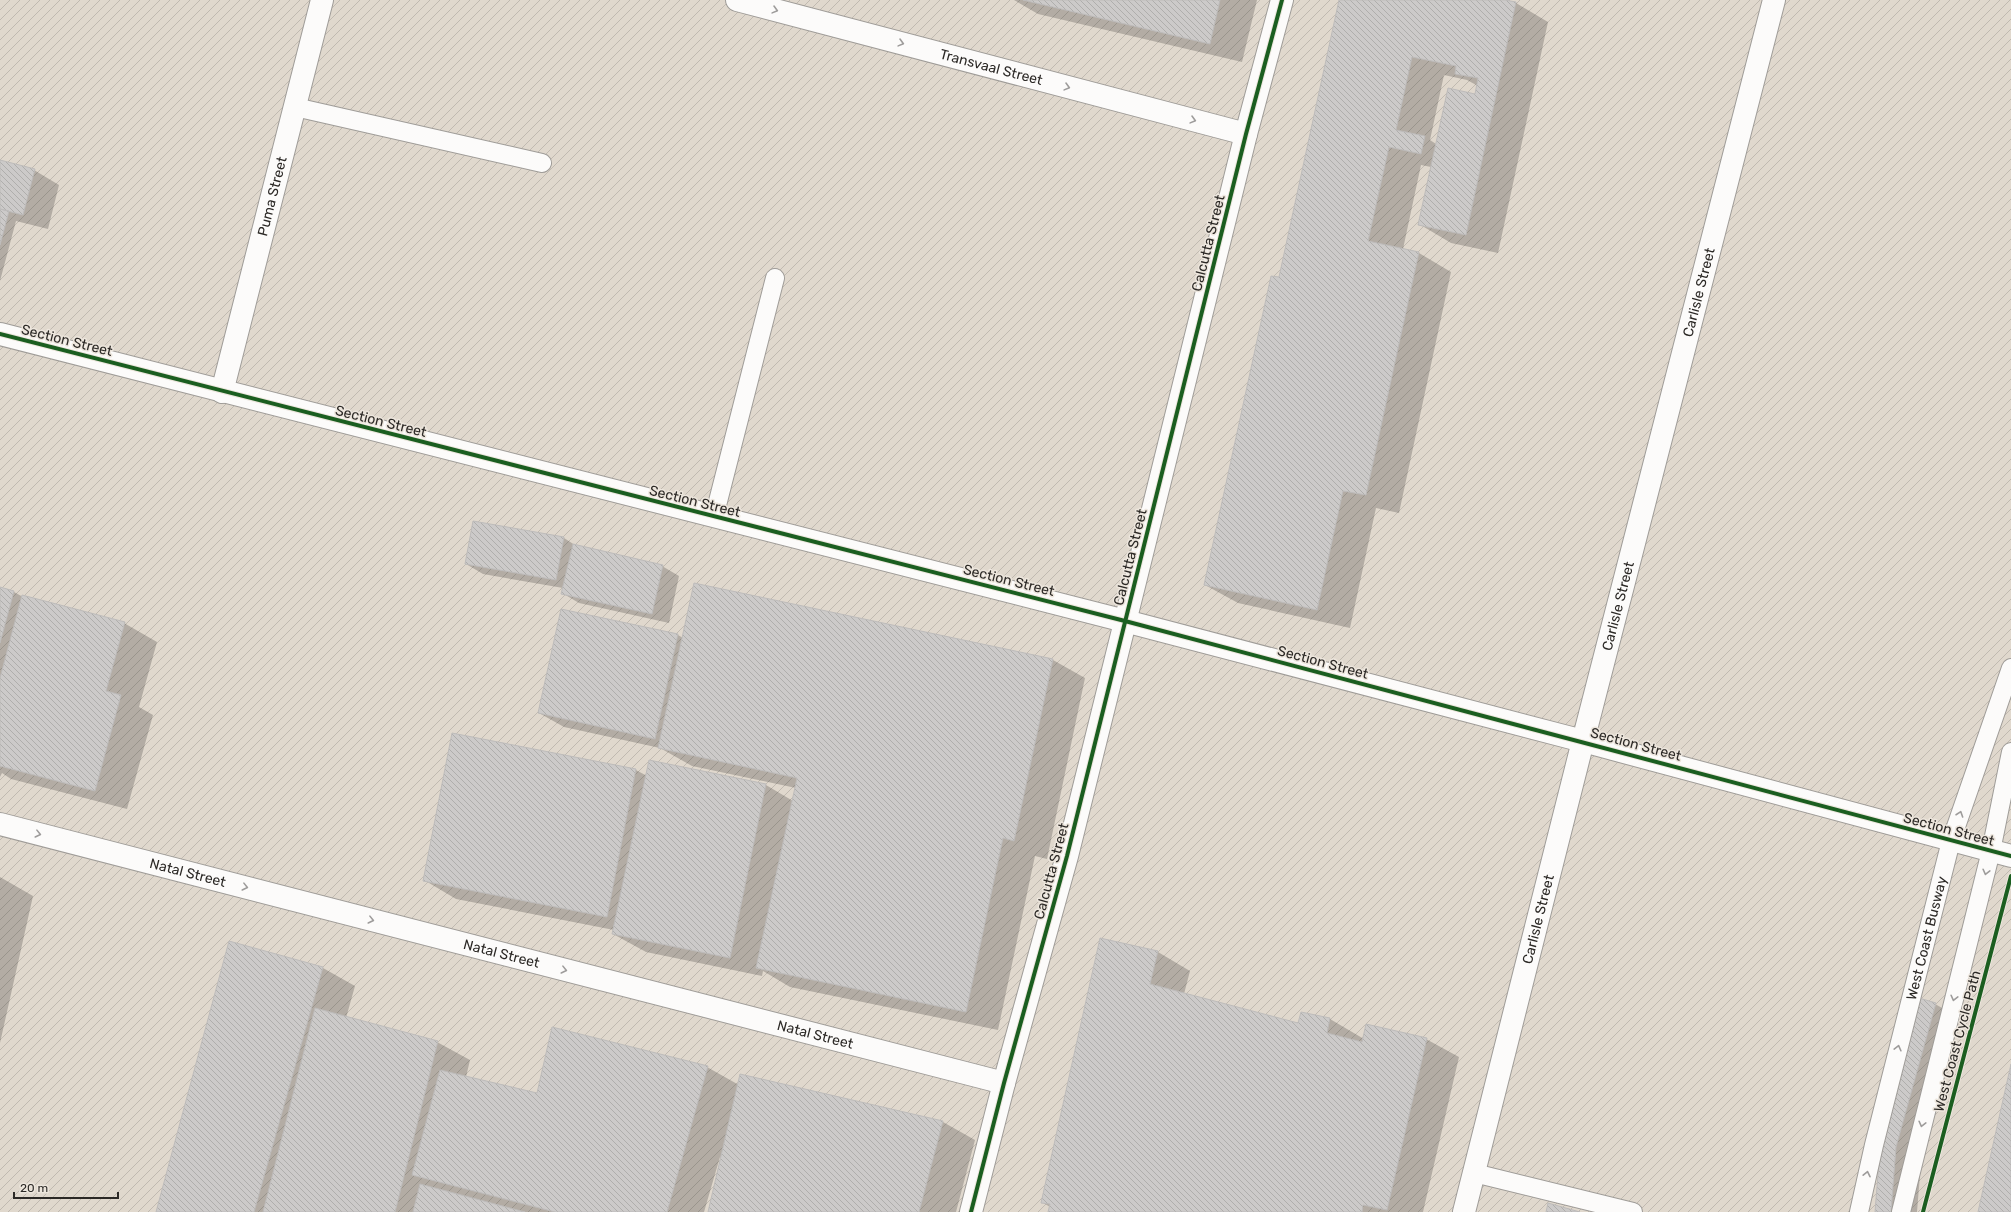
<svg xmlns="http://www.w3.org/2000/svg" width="2011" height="1212" viewBox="0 0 2011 1212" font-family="Rubik,sans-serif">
<defs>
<pattern id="industrial-furrows" width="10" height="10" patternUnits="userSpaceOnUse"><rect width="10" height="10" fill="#e0d8cd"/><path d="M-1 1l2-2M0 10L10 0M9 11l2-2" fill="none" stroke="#c0b9b0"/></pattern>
<pattern id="building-back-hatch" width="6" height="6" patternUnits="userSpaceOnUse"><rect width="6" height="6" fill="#cccac9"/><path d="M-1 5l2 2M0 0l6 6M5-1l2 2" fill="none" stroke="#afaeac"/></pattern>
</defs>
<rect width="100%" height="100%" fill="#eae5e0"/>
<path fill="url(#industrial-furrows)" d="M0 0H2011V1212H0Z"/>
<path fill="#0003" fill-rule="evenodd" d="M1014 0H1257L1242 62 1038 14Z
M1340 0H1501L1516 3 1548 22 1498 253 1451 243 1419 224 1431 167 1421 165 1403 249 1419 253 1451 272 1399 513 1376 508 1350 628 1238 603 1205 585 1280 278ZM1444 75 1467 80 1478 86 1476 95 1436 144 1430 140Z
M0 161 34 170 59 185 48 229 16 221 0 281Z
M564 538 578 547 662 566 679 576 669 623 579 603 562 593 563 588 483 574 466 564Z
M0 588 14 592 23 597 124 623 157 642 139 707 153 715 127 809 11 779 2 773 0 777Z
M562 610 678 635 683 638 1053 660 1085 678 1047 859 1035 856 998 1030 790 987 763 971 762 976 646 952 613 934 614 930 456 899 424 880 453 734 636 770 647 776 650 761 766 785 793 801 796 788 692 766 660 748 564 727 539 713Z
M0 877 33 896 0 1043Z
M1101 939 1158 952 1190 971 1184 994 1299 1024 1302 1013 1330 1019 1364 1039H1426L1459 1057 1423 1212H1049L1050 1207 1042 1202Z
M323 968 355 986 346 1018 437 1042 470 1060 466 1077 537 1094 707 1067 739 1085 741 1075 943 1122 975 1140 956 1212H709L721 1158 720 1157 704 1212H157Z
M1935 1004 1960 1018 1921 1162 1917 1212H1876Z"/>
<path fill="url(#building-back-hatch)" stroke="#bdbbba" d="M1023 0H1220L1210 44Z
M1339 0H1505L1516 2 1466 235 1418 225 1448 88 1475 94 1478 78 1455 74 1456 66 1412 57 1396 130 1425 136 1421 154 1389 147 1368 241 1419 252 1366 495 1343 491 1317 610 1204 585 1271 276 1279 277Z
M0 160 35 169 23 215 0 209Z
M0 209 9 211 0 245Z
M473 521 564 537 556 580 465 564Z
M573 544 663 565 652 614 561 594Z
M694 583 1053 659 1014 841 1003 838 966 1012 756 968 797 778 658 748Z
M0 587 14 591 0 643Z
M22 595 125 622 106 691 121 695 95 791 0 766V678Z
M561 609 678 634 655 739 538 713Z
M452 733 636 769 607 917 423 881Z
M649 760 766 784 730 958 612 934Z
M1100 938 1158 951 1150 984 1298 1023 1301 1012 1330 1018 1327 1033 1362 1042 1366 1024 1427 1038 1387 1210 1363 1205 1362 1212H1048L1050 1204 1041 1203Z
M229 941 323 967 254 1212H156Z
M1919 998 1936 1003 1896 1147 1891 1212H1875L1880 1149Z
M315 1008 438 1041 395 1212H263Z
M552 1027 708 1066 667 1212H555L412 1175 440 1070 537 1093Z
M2011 1064V1212H1978Z
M740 1074 943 1121 919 1212H708Z
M420 1184 525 1212H413Z
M1548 1203 1580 1212H1546Z"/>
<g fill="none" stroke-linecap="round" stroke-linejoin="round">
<defs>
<g id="service">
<path d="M295 107 542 163"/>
<path d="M714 517 775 278"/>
<path d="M1474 1173 1633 1212"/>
<path id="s1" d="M1859 1212 1874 1145 1951 841 2011 668"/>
<path d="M1901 1212 1991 851 2011 752"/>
</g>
<g id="minor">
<path id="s2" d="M737 0 1246 134"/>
<path id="s3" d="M222 392 322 0"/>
<path id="s4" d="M0 824 1004 1083"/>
<path d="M971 1212 1004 1083 1067 856 1246 134 1282 0"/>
<path id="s5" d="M1464 1212 1583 741 2011 856"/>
</g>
<g id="tertiary">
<path id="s6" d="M0 334 1125 621 1583 741 1774 0"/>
</g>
</defs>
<use href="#service" stroke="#9f9c98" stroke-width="20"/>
<use href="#minor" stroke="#9f9c98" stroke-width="24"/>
<use href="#tertiary" stroke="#9f9c98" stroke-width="24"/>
<use href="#service" stroke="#fcfbfa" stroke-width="18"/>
<use href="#minor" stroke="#fcfbfa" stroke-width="22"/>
<use href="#tertiary" stroke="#fcfbfa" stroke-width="22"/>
<defs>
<path id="cycleway" d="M0 334 1125 621 2011 856
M971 1212 1004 1083 1067 856 1246 134 1282 0
M1923 1212 2011 876"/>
</defs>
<use href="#cycleway" stroke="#ede6dd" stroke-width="6"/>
<use href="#cycleway" stroke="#1b5e20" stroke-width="4"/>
</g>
<defs><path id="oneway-chevron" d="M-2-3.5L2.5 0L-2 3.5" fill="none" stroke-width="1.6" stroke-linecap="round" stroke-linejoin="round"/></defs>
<g stroke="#9e9c9b">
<use href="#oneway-chevron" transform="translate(775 10) rotate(15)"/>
<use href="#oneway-chevron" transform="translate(901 43) rotate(15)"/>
<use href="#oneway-chevron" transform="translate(1067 87) rotate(15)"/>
<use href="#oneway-chevron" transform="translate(1193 120) rotate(15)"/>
<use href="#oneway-chevron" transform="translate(1960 814) rotate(-71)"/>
<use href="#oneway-chevron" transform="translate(38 834) rotate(14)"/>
<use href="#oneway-chevron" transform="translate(1986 872) rotate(104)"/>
<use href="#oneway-chevron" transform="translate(245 887) rotate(14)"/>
<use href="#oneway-chevron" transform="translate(371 920) rotate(14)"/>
<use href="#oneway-chevron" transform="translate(564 970) rotate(14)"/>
<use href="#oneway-chevron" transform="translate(1954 998) rotate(104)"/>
<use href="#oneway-chevron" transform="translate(1898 1048) rotate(-76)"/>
<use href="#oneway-chevron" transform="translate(1922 1124) rotate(104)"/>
<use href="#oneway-chevron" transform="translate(1867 1174) rotate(-78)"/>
</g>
<g text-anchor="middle" stroke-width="3" stroke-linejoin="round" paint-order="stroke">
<g font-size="14" fill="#2c2926" stroke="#ede6dd">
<text dy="5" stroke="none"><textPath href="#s2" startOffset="263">Transvaal Street</textPath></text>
<text dy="5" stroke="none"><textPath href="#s3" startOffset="202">Puma Street</textPath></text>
<text transform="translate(1208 243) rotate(-76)" y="5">Calcutta Street</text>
<text dy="5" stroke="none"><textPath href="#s6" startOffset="2098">Carlisle Street</textPath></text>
<text transform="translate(67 340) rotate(14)" y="5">Section Street</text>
<text transform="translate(381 421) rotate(14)" y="5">Section Street</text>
<text transform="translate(695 501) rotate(14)" y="5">Section Street</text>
<text transform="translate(1130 557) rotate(-76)" y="5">Calcutta Street</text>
<text transform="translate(1009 580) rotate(14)" y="5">Section Street</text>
<text dy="5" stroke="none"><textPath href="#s6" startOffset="1774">Carlisle Street</textPath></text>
<text transform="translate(1323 662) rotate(15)" y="5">Section Street</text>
<text transform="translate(1636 744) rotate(15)" y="5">Section Street</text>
<text transform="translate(1949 829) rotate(15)" y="5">Section Street</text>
<text transform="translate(1051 871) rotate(-75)" y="5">Calcutta Street</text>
<text dy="5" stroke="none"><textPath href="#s4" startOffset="194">Natal Street</textPath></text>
<text dy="5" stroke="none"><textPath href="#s5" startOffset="302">Carlisle Street</textPath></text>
<text dy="5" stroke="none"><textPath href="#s1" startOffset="282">West Coast Busway</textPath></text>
<text dy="5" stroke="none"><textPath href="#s4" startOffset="518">Natal Street</textPath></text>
<text dy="5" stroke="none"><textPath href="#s4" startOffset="842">Natal Street</textPath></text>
<text transform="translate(1957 1041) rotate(-75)" y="5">West Coast Cycle Path</text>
</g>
</g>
<path d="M14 1192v6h104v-6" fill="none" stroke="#2c2926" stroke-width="2"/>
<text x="20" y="1192" font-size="12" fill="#2c2926" stroke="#ede6dd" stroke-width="3" paint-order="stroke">20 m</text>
</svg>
